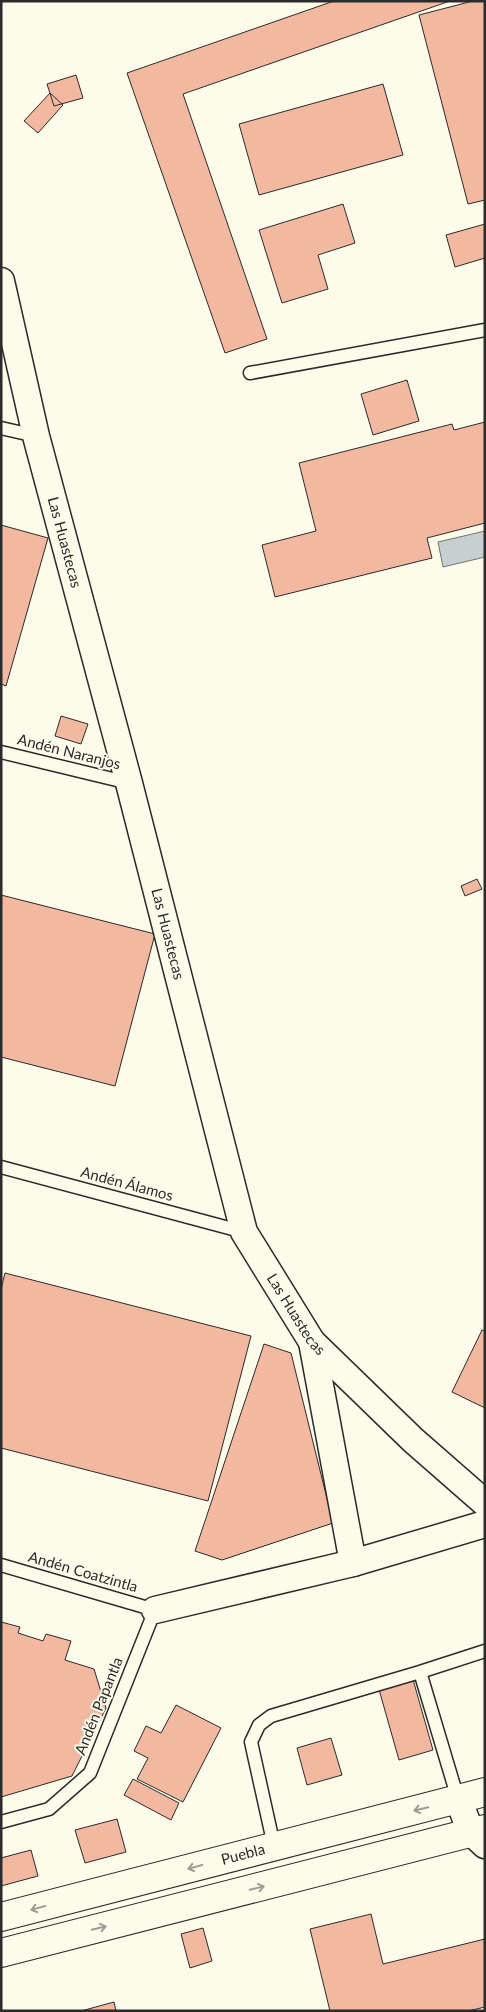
<svg xmlns="http://www.w3.org/2000/svg" width="486" height="2012" viewBox="0 0 486 2012" font-family="Lato,sans-serif">
<rect width="100%" height="100%" fill="#fdfbea"/>
<path fill="#c7d0d0" stroke="#74746e" d="M485 531V557L443 567 438 542Z"/>
<path fill="#f2b8a0" stroke="#2b2b2b" d="M334 1H450L183 94 267 339 225 353 127 73Z
M473 1H485V200L468 204 419 15Z
M76 75 83 98 54 106 47 84Z
M383 84 403 155 259 195 239 124Z
M50 93 63 105 38 133 24 121Z
M343 204 355 243 318 255 328 289 282 303 259 230Z
M485 224V258L455 267 446 235Z
M407 380 419 421 373 435 361 394Z
M485 422V523L427 538 432 558 275 597 262 545 316 531 299 463 452 424 454 430Z
M1 525 48 538 6 686 1 684Z
M61 716 88 724 81 744 55 736Z
M477 879 482 889 465 896 461 886Z
M1 895 155 934 115 1086 1 1057Z
M5 1273 251 1336 208 1501 1 1448V1289Z
M482 1330 485 1331V1408L452 1392Z
M264 1344 291 1353 333 1523 222 1560 195 1551Z
M1 1622 20 1627 18 1633 43 1641 46 1634 71 1641 65 1660 94 1669 106 1708 72 1776 1 1797Z
M412 1676 433 1750 399 1760 378 1686Z
M176 1705 221 1728 183 1802 137 1779 148 1758 134 1751 146 1726 161 1733Z
M331 1738 342 1775 307 1785 297 1748Z
M133 1779 179 1803 171 1820 124 1795Z
M117 1819 126 1852 85 1863 75 1830Z
M31 1850 38 1876 1 1886V1858Z
M371 1914 383 1964 485 1939V2007L468 2011H330L310 1929Z
M203 1928 212 1961 190 1968 181 1934Z
M114 2002 116 2011H81Z"/>
<g fill="none" stroke-linecap="round" stroke-linejoin="round">
<defs>
<path id="service" d="M250 373 485 330
M1 428 36 436
M1 752 129 783
M1 1167 244 1232
M1 1565 155 1610 90 1773 49 1809 1 1822
M420 1672 485 1651
M274 1846 251 1742 259 1725 271 1716 420 1672 458 1799"/>
<g id="minor">
<path id="s1" d="M1 281 36 436 129 783 244 1232 312 1342 413 1440 485 1503"/>
<path d="M312 1342 353 1563"/>
<path d="M155 1610 353 1563 485 1524"/>
<path d="M458 1799 471 1832 485 1845"/>
</g>
<g id="secondary">
<path id="s2" d="M1 1917 485 1792"/>
<path d="M1 1953 485 1829"/>
</g>
</defs>
<use href="#service" stroke="#2b2b2b" stroke-width="15"/>
<use href="#minor" stroke="#2b2b2b" stroke-width="29"/>
<use href="#secondary" stroke="#2b2b2b" stroke-width="30"/>
<use href="#service" stroke="#fdfbea" stroke-width="12"/>
<use href="#minor" stroke="#fdfbea" stroke-width="26"/>
<use href="#secondary" stroke="#fdfbea" stroke-width="28"/>
</g>
<defs><path id="oneway-shaft" d="M-6 0H5M1.5-3L5.5 0L1.5 3" fill="none" stroke-width="1.6" stroke-linecap="round" stroke-linejoin="round" transform="scale(1.25)"/></defs>
<g stroke="#9e9d94">
<use href="#oneway-shaft" transform="translate(421 1809) rotate(166)"/>
<use href="#oneway-shaft" transform="translate(195 1867) rotate(165)"/>
<use href="#oneway-shaft" transform="translate(257 1888) rotate(-14)"/>
<use href="#oneway-shaft" transform="translate(38 1908) rotate(165)"/>
<use href="#oneway-shaft" transform="translate(99 1928) rotate(-14)"/>
</g>
<g text-anchor="middle" stroke-width="4" stroke-linejoin="round" paint-order="stroke">
<g font-size="15" fill="#2b2b2b" stroke="#fdfbea">
<text dy="5" stroke="none"><textPath href="#s1" startOffset="269">Las Huastecas</textPath></text>
<text transform="translate(69 752) rotate(14)" y="5">Andén Naranjos</text>
<text dy="5" stroke="none"><textPath href="#s1" startOffset="674">Las Huastecas</textPath></text>
<text transform="translate(127 1184) rotate(15)" y="5">Andén Álamos</text>
<text dy="5" stroke="none"><textPath href="#s1" startOffset="1079">Las Huastecas</textPath></text>
<text transform="translate(83 1572) rotate(16)" y="5">Andén Coatzintla</text>
<text transform="translate(99 1706) rotate(-68)" y="5">Andén Papantla</text>
<text dy="5" stroke="none"><textPath href="#s2" startOffset="250">Puebla</textPath></text>
</g>
</g>
<rect width="486" height="2012" fill="none" stroke="#2b2b2b" stroke-width="5"/>
</svg>
